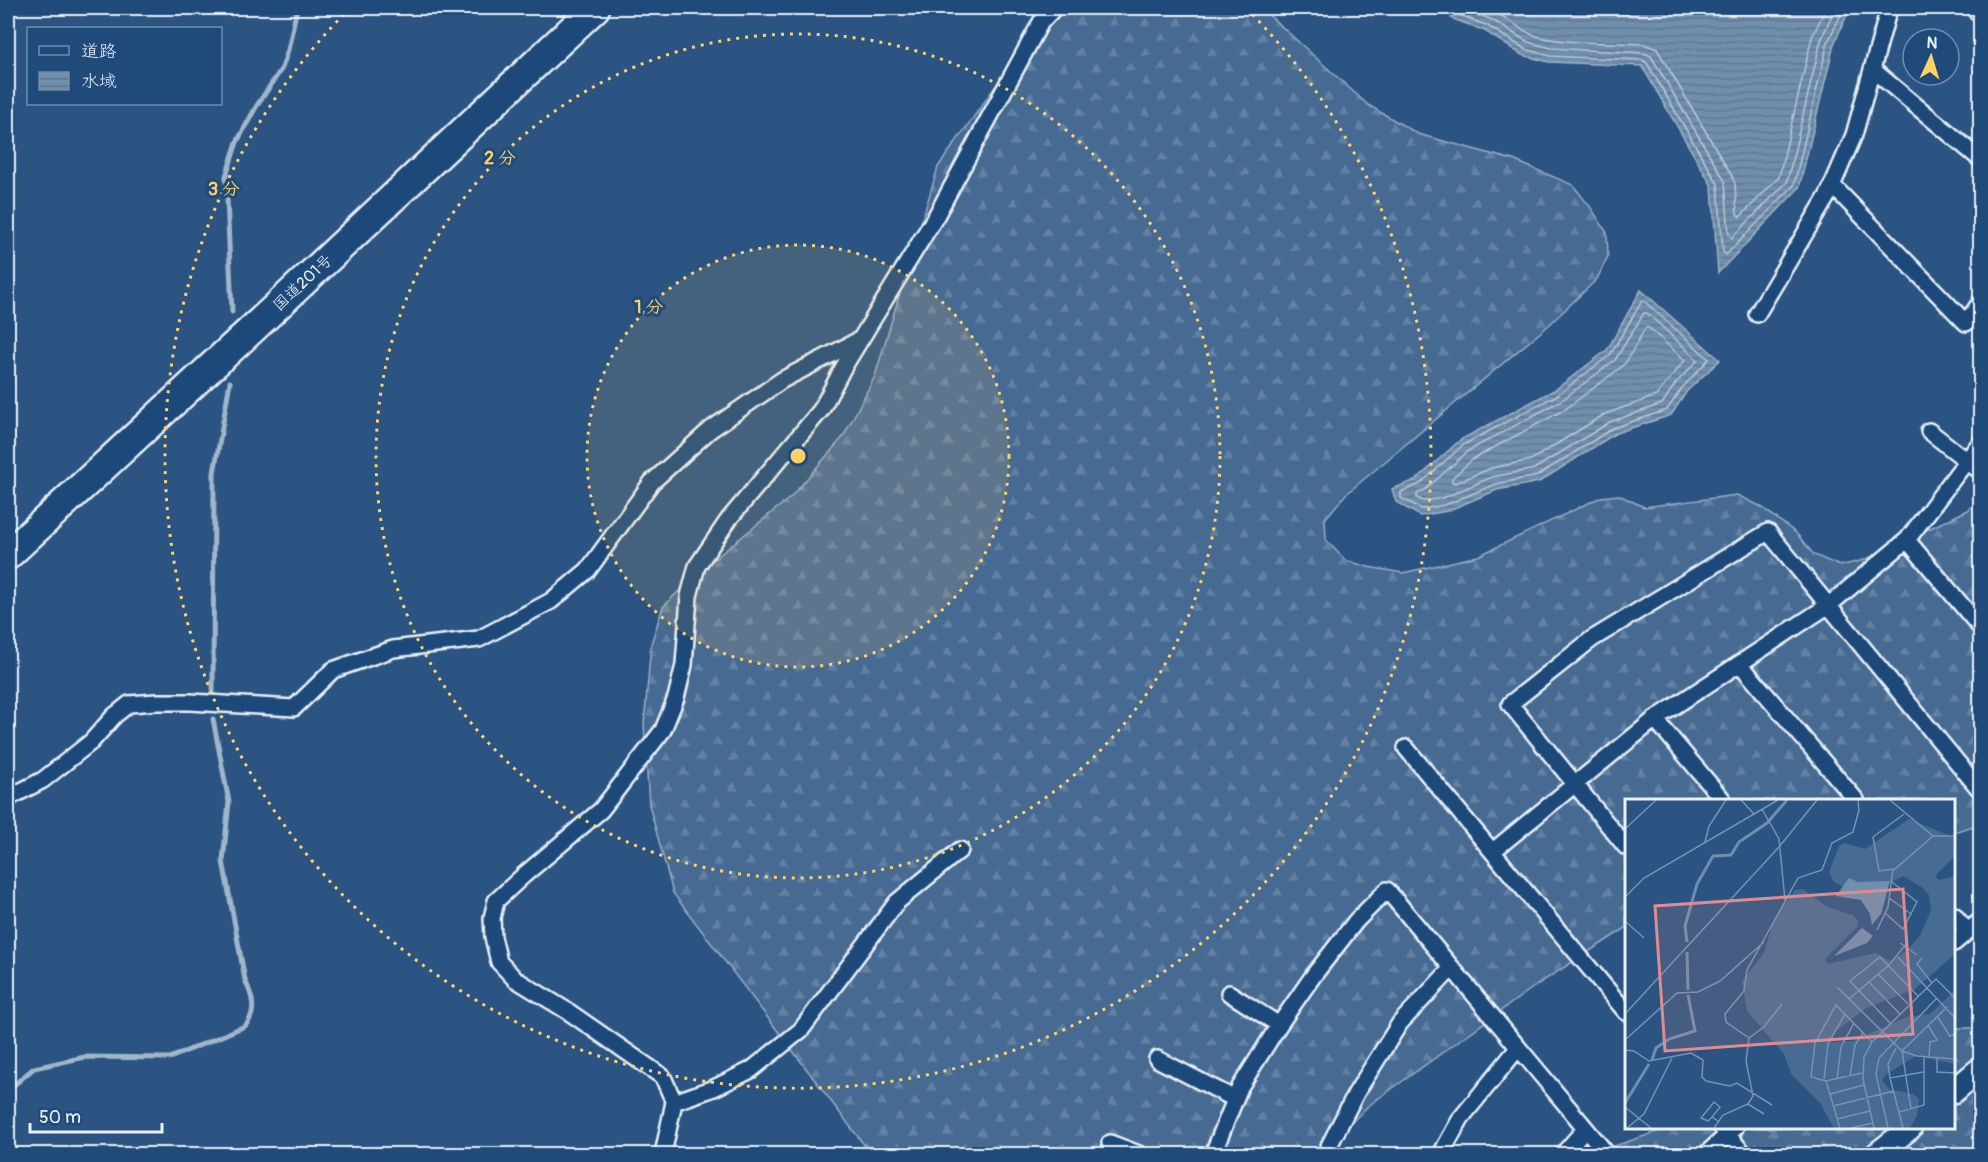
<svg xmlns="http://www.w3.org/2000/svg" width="1988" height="1162" viewBox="0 0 1988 1162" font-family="Pangolin,'Klee One',sans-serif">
<defs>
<pattern id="forest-firs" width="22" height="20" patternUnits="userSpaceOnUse" patternTransform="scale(1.5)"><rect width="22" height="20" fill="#476b93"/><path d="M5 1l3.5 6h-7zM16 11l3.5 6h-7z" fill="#6281a3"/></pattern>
<pattern id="water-rules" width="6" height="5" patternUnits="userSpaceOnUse" patternTransform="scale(1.5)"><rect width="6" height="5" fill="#708ead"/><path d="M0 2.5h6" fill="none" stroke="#61768a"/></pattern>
</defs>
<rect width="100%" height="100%" fill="#2b5482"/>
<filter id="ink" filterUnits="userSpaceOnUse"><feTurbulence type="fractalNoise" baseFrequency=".0167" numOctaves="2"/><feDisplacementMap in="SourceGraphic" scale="12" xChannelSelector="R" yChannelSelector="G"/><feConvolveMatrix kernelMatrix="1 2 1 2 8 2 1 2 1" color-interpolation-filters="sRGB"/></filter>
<g filter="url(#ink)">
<path fill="url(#forest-firs)" stroke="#98aec6" stroke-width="1.5" d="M1054 8H1261L1368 105 1418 134 1513 160 1573 185 1591 208 1607 233 1608 256 1597 279 1549 325 1345 495 1325 519 1326 540 1345 560 1368 567 1403 573 1478 556 1601 497 1619 495 1644 507 1737 495 1760 506 1796 533 1814 555 1840 566 1864 560 1968 510 1980 499V824L1954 832V800H1626V928L1538 984 1368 1106 1337 1137 1334 1154H871L673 893 649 805 644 725 651 644 663 607 696 574 791 497 843 437 875 376 938 167 1046 15Z
M1954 1028H1980V1154H1590L1669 1128H1954Z"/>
<path fill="url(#water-rules)" stroke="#a0b6cb" stroke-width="1.5" d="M1456 8H1850L1834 44 1799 188 1718 273 1712 186 1642 66 1549 62 1522 55 1485 31 1451 18Z
M1641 290 1720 360 1687 391 1671 415 1616 433 1539 482 1497 490 1447 511 1420 516 1396 502 1392 489 1416 480 1460 440 1556 389 1607 350Z"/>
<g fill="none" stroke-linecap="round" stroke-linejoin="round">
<path stroke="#b8c9da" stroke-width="1.5" d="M1461 8 1462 16 1488 26 1525 49 1550 56 1642 60 1647 63 1718 184 1723 252 1726 255 1794 185 1828 42 1844 8
M1469 8 1470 11 1492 20 1528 42 1551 48 1643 53 1651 56 1725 181 1729 235 1732 238 1787 182 1821 40 1835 8
M1486 8C1502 14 1515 26 1531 34 1556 45 1615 42 1644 44L1657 49 1732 176 1735 184 1737 214 1740 217 1779 177 1812 37 1826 8
M1642 301 1645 302 1709 359 1682 388 1667 410 1613 428 1537 476 1496 484 1445 505 1422 509 1401 498V492L1420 484 1463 445 1559 394 1610 355Z
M1644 313H1647L1698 360 1676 383 1662 404 1610 422 1534 469 1492 477 1443 498 1423 501 1417 498V494L1425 490 1468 451 1562 400 1615 360Z
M1646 327 1649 328 1685 360 1656 396 1605 414 1531 460 1492 468 1455 483 1452 482V478L1473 459 1567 408 1620 368 1626 362Z"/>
<path stroke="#a0b6cb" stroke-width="5" d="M232 312 226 176 237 142 256 107 282 68 288 50 297 8
M213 692 214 473 230 382
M8 1090 34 1068 85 1057 170 1058 245 1026C258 1012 252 995 245 980L223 861 229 802 213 719"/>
<defs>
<path id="street" d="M1973 8 1980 14
M1873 70 1980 159
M1832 185 1966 323 1980 303
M1757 314 1828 195 1854 135 1889 8
M1929 431 1980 471
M1907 540 1980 627
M1740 664 1856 800
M1655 719 1723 800
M1406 748 1626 1012
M8 798 43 780 91 742 114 716 129 704 156 702H190L294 708 333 670 393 649 479 639 551 601 588 570 652 482 710 430 782 380 861 339
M1626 847 1510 704 1592 639 1768 532 1980 790
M1493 851 1655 719 1829 605 1907 540 1980 443
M1954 915 1967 931
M1954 943 1980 921
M1229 993 1279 1025
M1157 1059 1235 1099
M674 1102 714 1088 751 1070 801 1030 897 902 960 850
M1722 1128 1744 1154
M1110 1143 1139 1154
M663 1154 674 1102 663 1077 569 1012 515 979 499 962 493 937 492 918 496 901 524 875 601 810 663 730 676 698 684 665 689 596 697 566 729 519 821 410 843 368 936 216 1041 22 1054 8
M1213 1154 1240 1087 1279 1025 1313 976 1356 921 1387 890 1607 1154
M1325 1154 1356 1093 1400 1023 1451 969
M1441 1154 1461 1118 1518 1048
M1563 1154 1585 1129
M1706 1154 1735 1128"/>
<path id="secondary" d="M1954 1091 1980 1069
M1877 1154 1910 1128"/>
<path id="highway" d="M8 555 289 295 595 8"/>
</defs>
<use href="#street" stroke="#e8f1f8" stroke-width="20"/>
<use href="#secondary" stroke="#e8f1f8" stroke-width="27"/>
<use href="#highway" stroke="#e8f1f8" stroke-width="33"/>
<use href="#street" stroke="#1f4a7a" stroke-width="15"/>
<use href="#secondary" stroke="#1f4a7a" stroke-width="22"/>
<use href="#highway" stroke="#1f4a7a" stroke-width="28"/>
</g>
</g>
<circle cx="798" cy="456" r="211" fill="#ffd166" fill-opacity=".12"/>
<g fill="none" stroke="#ffd166" stroke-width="3" stroke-dasharray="3 6">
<circle cx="798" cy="456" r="211"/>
<circle cx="798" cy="456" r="422"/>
<path d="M1246 8A633 633 0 1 1 350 8"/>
</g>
<g text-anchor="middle" stroke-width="6" stroke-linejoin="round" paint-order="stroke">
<g font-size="16" fill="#e8f1f8" stroke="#1f4a7a">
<text transform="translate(302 282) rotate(-43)" y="6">国道201号</text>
</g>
</g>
<g transform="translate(1625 799)">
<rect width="330" height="330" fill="#2b5482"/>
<path d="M284 20 330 39V57L310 77 314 81 330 77V155L290 190 241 209 210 233 206 243 228 242 282 218 305 215 330 191V265L291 257 260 276 257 281 264 290 288 295 294 300 292 317 285 329H209L195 304 166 275 159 255 122 212 117 182 139 154 149 120 170 91 178 90 202 108 228 116 233 122 232 128 200 160 203 165 251 154 265 162 280 153 295 137 306 111 304 96 298 89 278 77 265 84 219 88 209 83 204 73 214 47 220 44 240 50Z" fill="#476b93"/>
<path d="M224 79 233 83 265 82 256 115 247 126 245 115 236 101 211 97ZM237 129 248 137 242 144 209 157Z" fill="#708ead"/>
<path fill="none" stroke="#708ead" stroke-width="3" d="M62 143 60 127 72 85 88 57 106 56 114 43 142 24 162 1M62 153 63 191M27 261 31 249 44 240 70 232 63 196M0 304 24 265"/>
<path fill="none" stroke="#7793b1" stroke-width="1.5" d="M116 1 129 15M265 1 308 37H330M137 10 154 40 160 101M279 15 248 38 254 72 270 70 308 37M0 30 31 1M80 43 84 27 101 1M0 98 19 79 153 1M264 99 286 115M260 114 278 130 292 103 267 83M0 122 19 139M252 131 263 108 268 70M275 144 292 156M273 158 330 219M297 159 292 165 307 184M253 175 283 205M243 182 275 215M212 188 277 252 292 257 330 260M224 200 264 166 282 144M0 215 154 48 192 1M312 217 325 237 330 235M265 224 225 182 255 158 293 197M303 226 312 241 305 243 304 258M124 239 101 223 100 215 119 192 122 171 173 79 197 71 207 44 228 33 234 11 233 1M124 239 139 228 157 205M0 241 52 194 73 193 95 182 139 143M0 251 9 252 24 262 66 254 78 261 77 278 81 282 105 287 112 284 147 306M312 258V273L330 274M237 274 201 282 186 278 190 244 211 206 247 243M225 277 230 246 238 234M265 279 263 265 271 249M199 280 203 245 220 215M212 280 216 248 229 224M201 282 215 329M205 295 239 286M123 305 139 315M208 307 269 292M0 308 26 329M286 310 277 252 322 208M274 313 299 306V258M87 318 83 322 76 319 89 303 95 308 87 318 93 322M212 320 245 312M2 329 19 315 48 257M89 329 98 316 123 305 128 297 121 262 124 239M226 329 248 324M249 329 238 280 239 258 247 243 311 180 330 199M263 329 251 275 254 259 312 199M278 329 265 279 298 273"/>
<path fill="#df8c90" fill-opacity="0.15" stroke="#df8c90" stroke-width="3" d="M278 90 288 235 40 252 30 107Z"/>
<rect width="330" height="330" fill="none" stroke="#e8f1f8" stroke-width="3"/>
</g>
<circle cx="798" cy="456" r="9" fill="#ffd166" stroke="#1f4a7a" stroke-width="3"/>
<g font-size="18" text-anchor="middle" font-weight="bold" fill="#ffd166" stroke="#1f4a7a" stroke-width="6" stroke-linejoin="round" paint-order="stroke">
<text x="500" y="164">2 分</text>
<text x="224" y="195">3 分</text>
<text x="649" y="313">1 分</text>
</g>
<rect width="1988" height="1162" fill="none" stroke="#1f4a7a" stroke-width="30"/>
<rect x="15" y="15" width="1958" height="1132" fill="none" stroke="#e8f1f8" stroke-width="2" filter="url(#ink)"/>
<rect x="27" y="27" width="195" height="78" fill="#1f4a7a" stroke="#6f8dac" stroke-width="1.5"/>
<rect x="39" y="46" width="30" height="9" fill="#1f4a7a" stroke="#6f8dac" stroke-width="1.5"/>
<text x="81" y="57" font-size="18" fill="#e8f1f8">道路</text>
<rect x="39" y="72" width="30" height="18" fill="url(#water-rules)" stroke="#6f8dac" stroke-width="1.5"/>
<text x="81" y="87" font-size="18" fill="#e8f1f8">水域</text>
<g transform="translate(1931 57) rotate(4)"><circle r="28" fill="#1f4a7a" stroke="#6f8dac" stroke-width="1.5"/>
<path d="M0-4.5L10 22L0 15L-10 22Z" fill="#ffd166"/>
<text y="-9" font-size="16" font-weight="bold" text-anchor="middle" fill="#e8f1f8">N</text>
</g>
<path d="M30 1123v9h132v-9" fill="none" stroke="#e8f1f8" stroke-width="3"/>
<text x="39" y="1123" font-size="18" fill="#e8f1f8" stroke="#1f4a7a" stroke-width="4.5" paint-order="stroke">50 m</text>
</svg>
